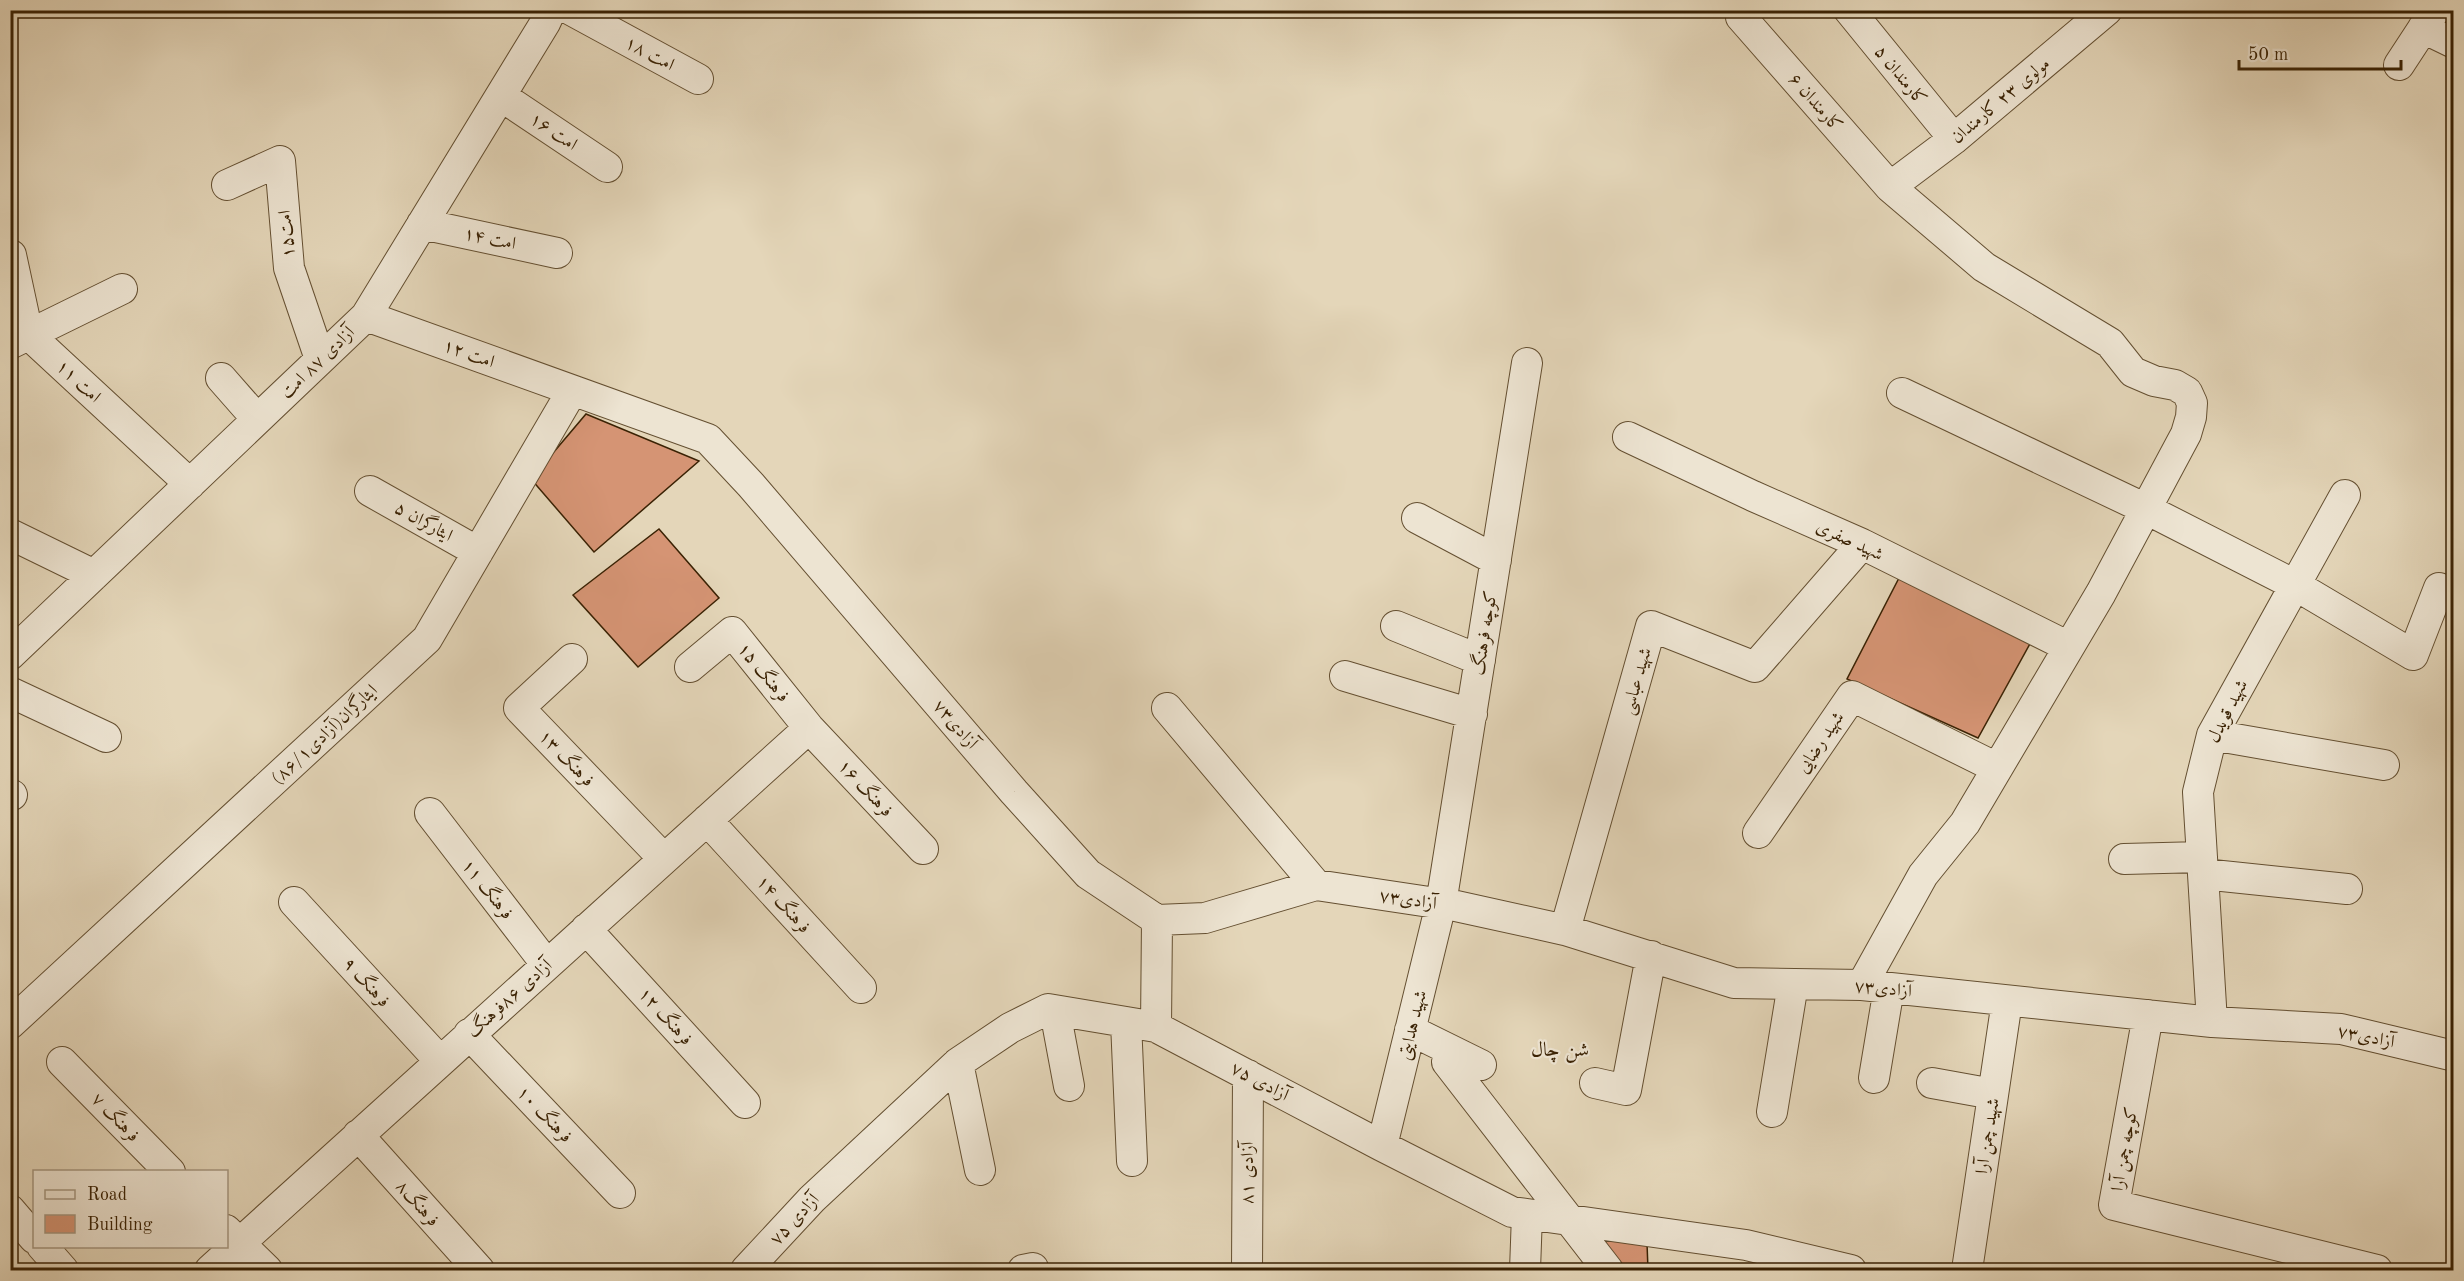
<svg xmlns="http://www.w3.org/2000/svg" width="2464" height="1281" viewBox="0 0 2464 1281" font-family="'Old Standard TT',Amiri,serif">
<rect width="100%" height="100%" fill="#e4d6b9"/>
<filter id="stains"><feTurbulence type="fractalNoise" baseFrequency=".00333" numOctaves="4"/><feColorMatrix values="0 0 0 0 .2 0 0 0 0 .09 0 0 0 0 .02 0 0 0 .5 -.17"/></filter>
<radialGradient id="worn" r=".72"><stop offset=".6" stop-color="#630" stop-opacity="0"/><stop offset="1" stop-color="#630" stop-opacity=".3"/></radialGradient>
<path fill="#d59474" stroke="#3a2204" stroke-width="1.5" d="M586 414 699 461 594 552 531 479Z
M659 529 719 598 638 667 573 595Z
M1899 578 2032 640 1978 738 1847 679Z
M1590 1235 1647 1243 1648 1270H1593Z"/>
<g fill="none" stroke-linecap="round" stroke-linejoin="round">
<defs>
<path id="minor" d="M571 10 698 79
M1849 10 1954 139
M1741 17 1890 187 1984 267 2110 343 2133 372 2154 381 2175 385 2187 392 2192 403 2191 417 2186 434 2101 593 1965 823 1923 875 1862 985
M2423 28 2454 43
M2399 65 2435 10
M501 96 607 167
M227 185 280 161 289 268 320 359
M1890 187 1954 139 2107 10
M422 224 557 253
M11 255 28 334 190 484
M366 316 708 439 751 485 1014 792 1088 874 1157 920 1205 918 1316 885 1456 906 1565 930 1734 983 1862 985 2212 1022 2341 1029 2454 1056
M12 343 122 289
M221 378 257 419
M1902 393 2146 509 2295 585 2413 655 2439 588
M1628 437 1753 496 1862 544 2069 647
M370 491 478 552
M1417 518 1496 560
M10 534 94 575
M1396 626 1480 660
M10 655 366 316 545 23 551 10
M572 659 519 708 664 859
M690 667 732 632 809 728 923 849
M1345 676 1472 714
M10 692 106 737
M1167 708 1316 885
M2212 735 2384 765
M10 794 12 795
M430 813 547 965
M707 820 861 988
M1758 833 1852 696 1997 768
M2124 859 2202 857
M2203 874 2347 889
M294 902 440 1061
M586 929 745 1103
M1565 930 1651 626 1755 667 1862 544
M1055 1011 1069 1086
M2148 1015 2114 1205 2377 1270
M1126 1022 1132 1161
M2212 1022 2198 792 2212 735 2345 495
M10 1024 427 639 572 391
M1156 1027 1157 920
M1410 1030 1481 1065
M469 1034 620 1193
M62 1062 170 1172
M1447 1062 1608 1270
M958 1063 980 1170
M1874 1078 1889 988
M1595 1083 1626 1090 1651 956
M1932 1083 1993 1094
M1772 1112 1793 984
M358 1135 479 1270
M1382 1146 1441 904 1527 363
M10 1210 34 1238
M226 1230 267 1270
M42 1246 63 1270
M210 1270 809 728
M746 1270 812 1199 958 1063 1010 1028 1048 1009 1156 1027 1382 1146 1512 1212 1746 1245 1851 1270
M1023 1270 1033 1268
M1247 1270 1248 1075
M1525 1270 1527 1214
M1967 1270 2007 1001"/>
</defs>
<use href="#minor" stroke="#644f31" stroke-width="32"/>
<use href="#minor" stroke="#ede4d2" stroke-width="30"/>
</g>
<g text-anchor="middle" stroke-width="4.5" stroke-linejoin="round" paint-order="stroke">
<g font-size="18" fill="#3a2204" stroke="#ede4d2">
<text transform="translate(650 53) rotate(28)" y="6">امت ۱۸</text>
<text transform="translate(1901 75) rotate(51)" y="6">کارمندان ۵</text>
<text transform="translate(2000 100) rotate(-40)" y="6">مولوی ۲۳ کارمندان</text>
<text transform="translate(1816 102) rotate(49)" y="6">کارمندان ۶</text>
<text transform="translate(554 131) rotate(34)" y="6">امت ۱۶</text>
<text transform="translate(286 234) rotate(-95)" y="6">امت۱۵</text>
<text transform="translate(490 238) rotate(12)" y="6">امت ۱۴</text>
<text transform="translate(469 353) rotate(20)" y="6">امت ۱۲</text>
<text transform="translate(317 362) rotate(-44)" y="6">آزادی ۸۷ امت</text>
<text transform="translate(79 381) rotate(43)" y="6">امت ۱۱</text>
<text transform="translate(424 521) rotate(29)" y="6">ایثارگران ۵</text>
<text transform="translate(1850 540) rotate(25)" y="6">شهید صفری</text>
<text transform="translate(1484 633) rotate(-81)" y="6">کوچه فرهنگ</text>
<text transform="translate(764 672) rotate(51)" y="6">فرهنگ ۱۵</text>
<text transform="translate(1636 681) rotate(-74)" y="6">شهید عباسی</text>
<text transform="translate(2227 711) rotate(-63)" y="6">شهید قویدل</text>
<text transform="translate(956 724) rotate(49)" y="6">آزادی۷۳</text>
<text transform="translate(324 734) rotate(-43)" y="6">ایثارگران(آزادی۸۶/۱)</text>
<text transform="translate(1820 742) rotate(-56)" y="6">شهید رضایی</text>
<text transform="translate(567 758) rotate(46)" y="6">فرهنگ ۱۳</text>
<text transform="translate(866 788) rotate(47)" y="6">فرهنگ ۱۶</text>
<text transform="translate(488 889) rotate(52)" y="6">فرهنگ ۱۱</text>
<text transform="translate(1408 899) rotate(8)" y="6">آزادی۷۳</text>
<text transform="translate(784 904) rotate(48)" y="6">فرهنگ ۱۴</text>
<text transform="translate(367 982) rotate(48)" y="6">فرهنگ ۹</text>
<text transform="translate(1883 988) rotate(5)" y="6">آزادی۷۳</text>
<text transform="translate(509 998) rotate(-42)" y="6">آزادی ۸۶فرهنگ</text>
<text transform="translate(666 1016) rotate(48)" y="6">فرهنگ ۱۲</text>
<text transform="translate(1412 1025) rotate(-76)" y="6">شهید هدایتی</text>
<text transform="translate(2366 1036) rotate(11)" y="6">آزادی۷۳</text>
<text transform="translate(1260 1081) rotate(28)" y="6">آزادی ۷۵</text>
<text transform="translate(545 1114) rotate(46)" y="6">فرهنگ ۱۰</text>
<text transform="translate(116 1117) rotate(46)" y="6">فرهنگ ۷</text>
<text transform="translate(1987 1136) rotate(-81)" y="6">شهید چمن آرا</text>
<text transform="translate(2124 1149) rotate(-80)" y="6">کوچه چمن آرا</text>
<text transform="translate(1247 1173) rotate(-90)" y="6">آزادی ۸۱</text>
<text transform="translate(418 1203) rotate(48)" y="6">فرهنگ۸</text>
<text transform="translate(794 1219) rotate(-47)" y="6">آزادی ۷۵</text>
</g>
<g font-size="20" fill="#3a2204" stroke="#ede4d2">
<text x="1560" y="1056">شن چال</text>
</g>
</g>
<rect width="2464" height="1281" fill="none" stroke="#e4d6b9" stroke-width="36"/>
<rect x="12" y="12" width="2440" height="1257" fill="none" stroke="#3a2204" stroke-width="3"/>
<rect x="18" y="18" width="2428" height="1245" fill="none" stroke="#3a2204" stroke-width="1.5"/>
<rect x="33" y="1170" width="195" height="78" fill="#ede4d2" stroke="#a59680" stroke-width="1.5"/>
<rect x="45" y="1190" width="30" height="9" fill="#ede4d2" stroke="#a59680" stroke-width="1.5"/>
<text x="87" y="1200" font-size="18" fill="#3a2204">Road</text>
<rect x="45" y="1215" width="30" height="18" fill="#d59474" stroke="#a59680" stroke-width="1.5"/>
<text x="87" y="1230" font-size="18" fill="#3a2204">Building</text>
<path d="M2239 60v9h162v-9" fill="none" stroke="#3a2204" stroke-width="3"/>
<text x="2248" y="60" font-size="18" fill="#3a2204" stroke="#ede4d2" stroke-width="4.5" paint-order="stroke">50 m</text>
<rect width="100%" height="100%" filter="url(#stains)"/>
<rect width="100%" height="100%" fill="url(#worn)"/>
</svg>
